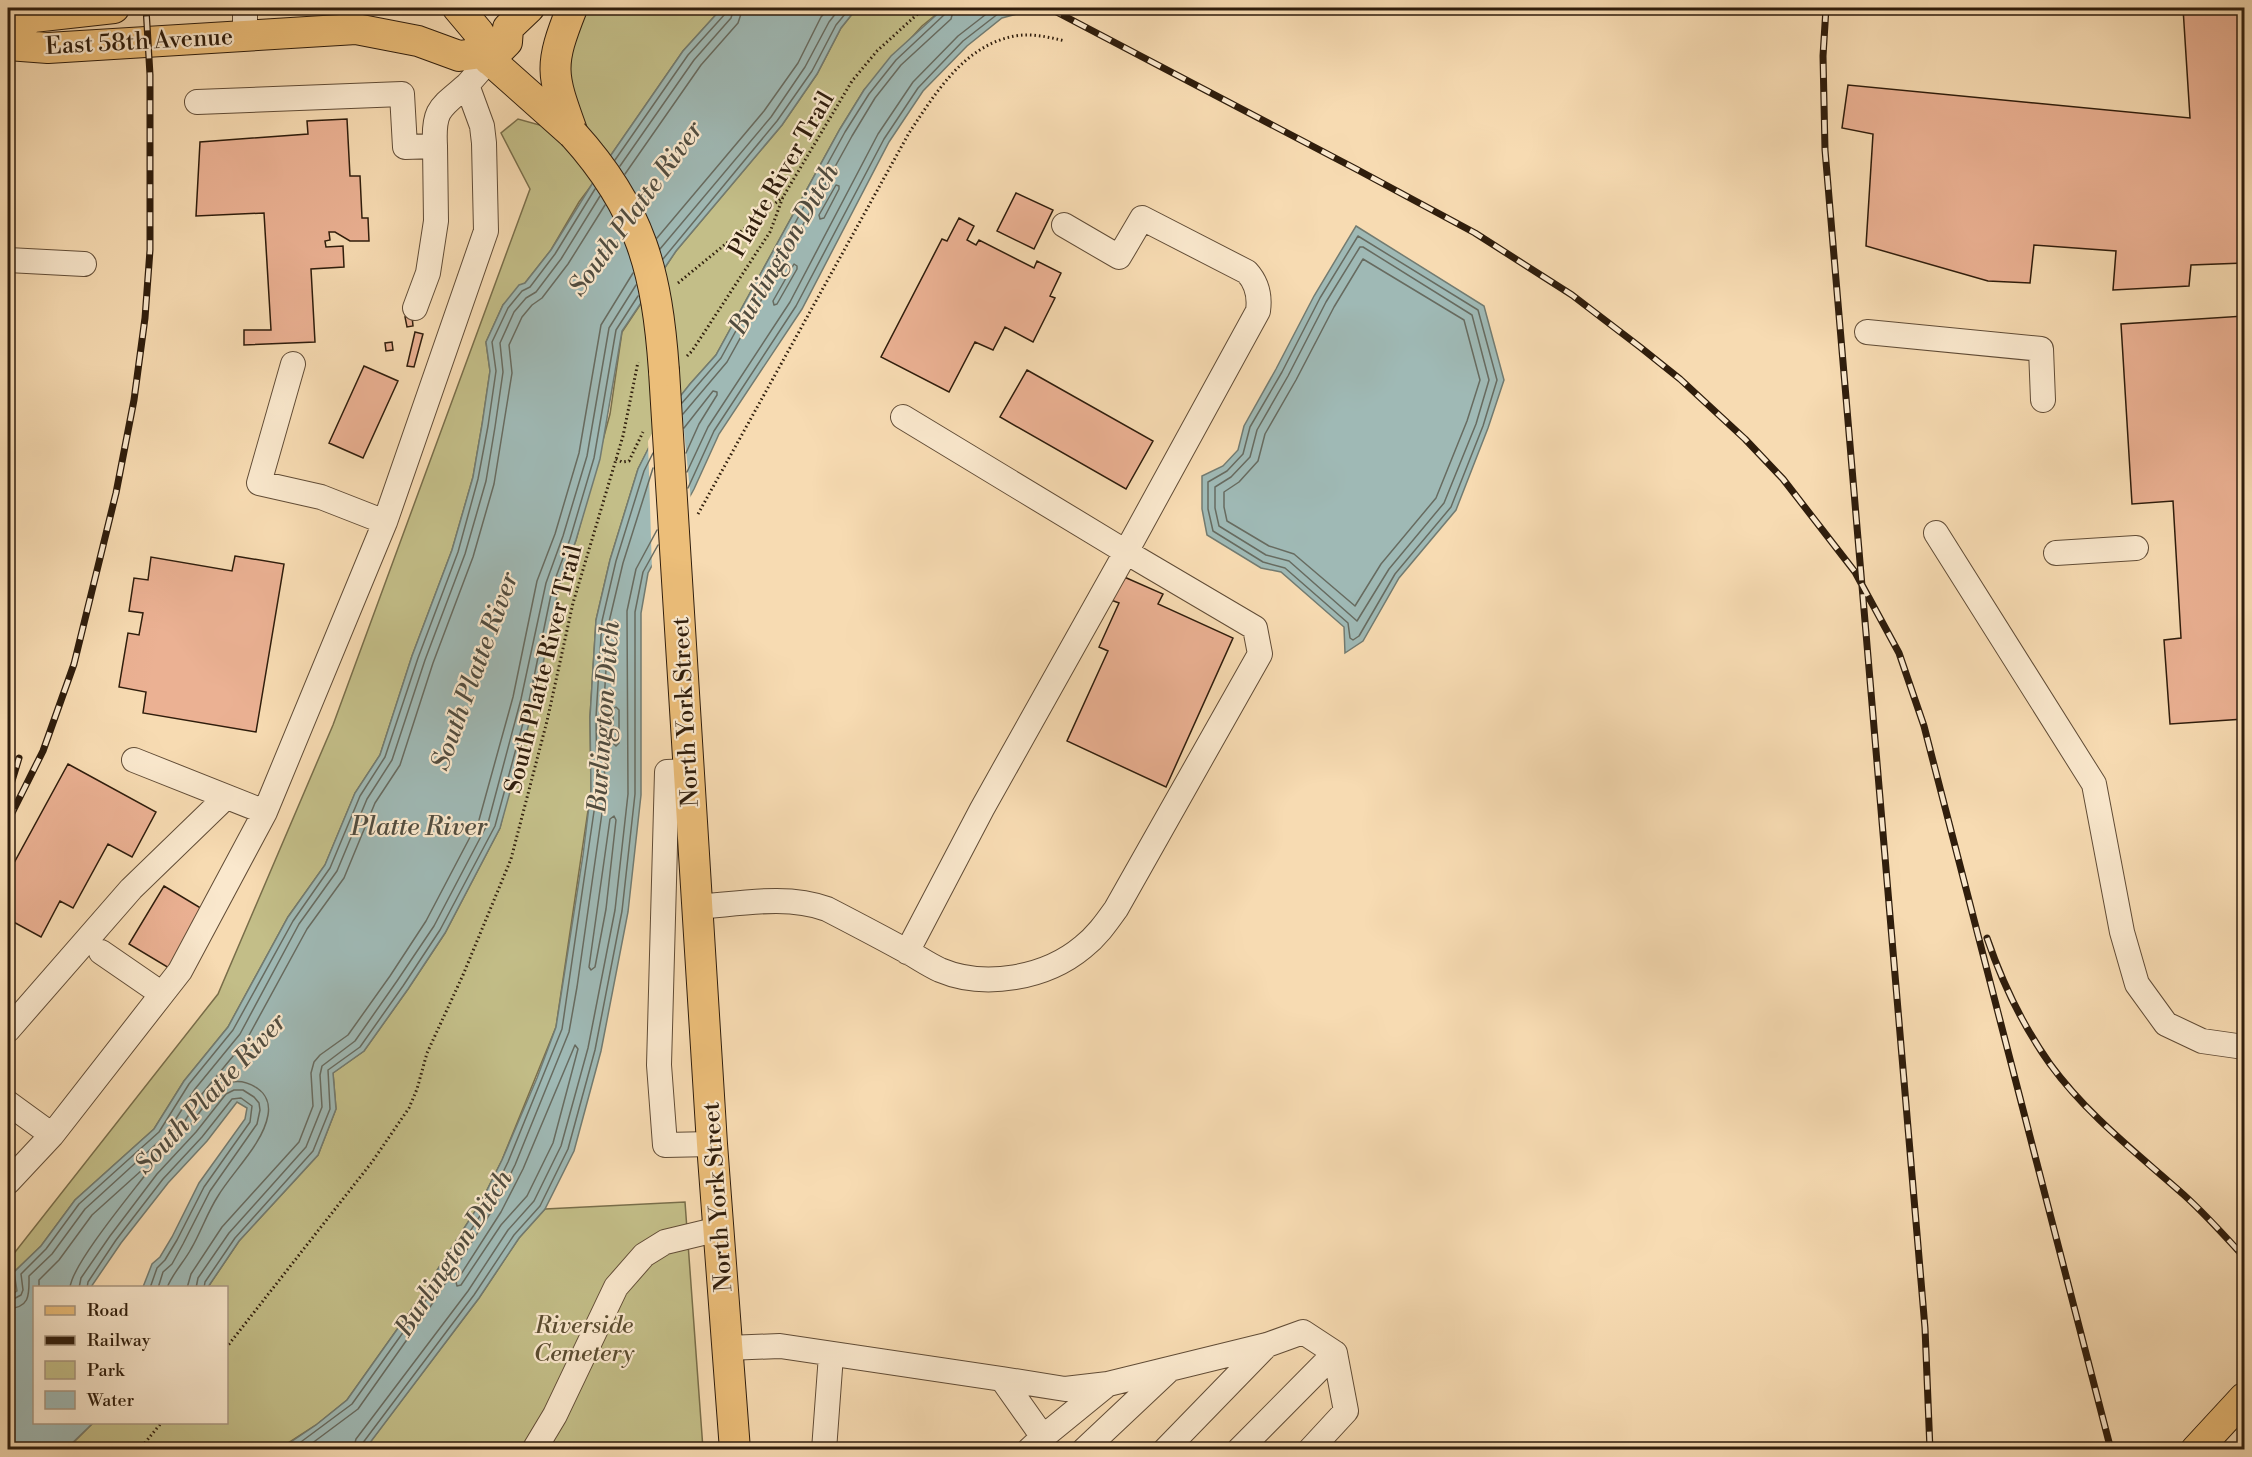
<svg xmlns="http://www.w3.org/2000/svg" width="2252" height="1457" viewBox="0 0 2252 1457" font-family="'Libre Bodoni',serif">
<rect width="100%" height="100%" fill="#f7dbb2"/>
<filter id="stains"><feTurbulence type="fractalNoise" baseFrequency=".00333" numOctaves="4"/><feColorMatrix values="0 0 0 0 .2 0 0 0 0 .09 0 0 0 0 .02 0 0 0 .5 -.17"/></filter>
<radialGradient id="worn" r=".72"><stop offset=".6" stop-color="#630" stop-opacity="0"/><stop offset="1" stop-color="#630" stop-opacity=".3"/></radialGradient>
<path fill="#c3be88" stroke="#796e4a" stroke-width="1.5" d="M588 8H722L683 51 602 168 603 170 579 202 551 250 525 283 503 305 486 342 490 371 482 425 473 477 452 550 412 656 380 755 355 793 325 865 288 917 228 1027 184 1081 154 1129 75 1200 41 1246 14 1272 17 1291 8 1297V1261L218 994 333 725 530 189 501 133 518 119 572 134 569 98 572 32Z
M857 8H944L922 26 864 90 840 129 716 355 690 384 666 415 638 469 610 560 596 620 590 717 591 790 556 1027 502 1160 481 1202 418 1300 347 1400 316 1425 279 1449 66 1450 93 1423 226 1422V1288L208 1287 239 1241 318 1155 336 1109 333 1073 364 1051 408 989 445 933 500 828 508 794 524 741 559 587 576 540 610 414 622 332 676 251 782 125 817 74 841 28Z
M685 1202 703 1449 364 1450 479 1298 519 1238 545 1209Z"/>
<path fill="#9fb9b5" stroke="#727b71" stroke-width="1.5" d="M722 8H857L841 28 817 74 782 125 676 251 622 331 600 459 576 540 559 587 535 702 500 828 445 933 408 989 364 1051 333 1073 336 1109 318 1155 239 1241 208 1287H143L152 1264 160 1257 172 1237 199 1183 245 1119 247 1108 237 1102 207 1141 168 1183 121 1243 91 1287 34 1288V1422L93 1423 66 1449 8 1450V1297L17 1291 14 1272 41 1246 75 1200 154 1129 184 1081 228 1027 288 917 325 865 355 793 380 755 412 656 452 550 473 477 482 425 490 371 486 342 503 305 519 285 525 283 551 250 602 168 683 51Z
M944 8H1040L1002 18 967 46 923 91 889 142 802 309 719 434 694 489 648 573 641 613V795L628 912 601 1051 574 1151 545 1209 519 1238 479 1298 366 1448 279 1450 316 1425 347 1400 418 1300 481 1202 502 1160 537 1078 556 1027 583 855 591 790 590 717 596 620 610 560 638 469 652 441 666 414 690 384 716 355 840 129 864 90 891 56Z
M1356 226 1484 306 1504 380 1488 428 1456 510 1399 578 1363 641 1345 653 1344 627 1281 572 1261 568 1207 535 1202 509V476L1223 466 1238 450 1244 426 1276 369 1314 296Z"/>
<path fill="#f7dbb2" d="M680 391 691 501 662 556 652 571 648 441 663 413Z"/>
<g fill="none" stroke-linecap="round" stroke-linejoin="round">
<path stroke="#676b60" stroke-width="1.5" d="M615 160 688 55 725 14 726 8
M620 166 694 60 731 18 734 8
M625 174 701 65 738 23 743 8
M836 185 839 186V189L824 218 820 219 819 215Z
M1358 236 1478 310 1497 380 1483 426 1451 507 1395 574 1359 636 1353 640 1350 638 1348 623 1285 568 1263 562 1213 531 1208 509V482L1227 471 1243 454 1250 427 1282 372 1320 298Z
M657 238 764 111 798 63 821 17 829 8
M1360 247H1363L1472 315 1489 380 1476 424 1444 503 1389 569 1357 621 1289 561 1266 555 1219 526 1215 508V487L1231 477 1250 457 1257 430 1288 376 1326 302Z
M660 249 771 117 805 67 829 22 840 8
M663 259 777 121 812 71 836 25 850 8
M1363 259 1464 320 1480 380 1467 421 1436 498 1381 564 1355 606 1294 554 1269 546 1227 521 1224 507V492L1239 482 1258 461 1265 434 1296 380 1334 307Z
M794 264 797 266V269L777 304 774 305 773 301Z
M682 403 721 358 845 132 869 94 896 60 945 14 947 8
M683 414 727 362 852 136 875 98 901 65 951 19 954 8
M684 428 713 391 717 392V395L699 424 686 453
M687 472 708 427 790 302 878 134 913 82 958 36 994 8
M688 488 714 431 796 306 884 139 918 88 963 41 999 13 1018 8
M616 707 619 710V743L616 746 613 743V709Z
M614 816 616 820 606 909 595 967 591 970 589 967 610 819Z
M575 1045 578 1049 553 1143 527 1196 501 1225 461 1285 457 1286 456 1282 501 1212 523 1169Z
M39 1288V1280L59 1260 92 1215 142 1170H145L146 1174C130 1195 71 1266 70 1288
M79 1288 81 1278 110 1236 157 1174 196 1132 226 1094 234 1090H243L254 1097 259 1103 260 1110 257 1124 210 1191 183 1244 172 1264 163 1272 158 1288
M87 1288 88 1282 116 1240 163 1179 202 1137 232 1099 241 1098 252 1106 250 1122 204 1187 177 1240 165 1260 157 1268 150 1288
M167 1288C172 1274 184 1262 191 1249 201 1232 207 1213 218 1196 233 1171 263 1144 268 1115 270 1104 266 1094 257 1088 222 1066 207 1105 188 1128H184L183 1124 202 1094 247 1039 307 929 344 878 375 803 400 765 433 663 473 557 494 484 512 373 509 345 522 317 532 305 542 298 568 264 605 205
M187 1288 191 1274 222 1227 299 1142 313 1106 311 1073 314 1062 320 1055 348 1035 390 976 426 921 479 820 513 697 537 581 555 534 579 453 601 325 633 273
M196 1288 198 1278 229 1233 306 1147 322 1107 320 1075 322 1066 355 1041 397 981 434 926 488 823 521 699 546 583 563 536 587 456 609 328 636 285
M204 1288 205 1282 235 1238 313 1151 330 1109 328 1070 360 1047 403 986 440 930 495 826 529 701 553 585 570 539 594 458 616 330 638 296
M8 1302 21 1295 23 1290 21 1274 46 1249 79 1204 159 1132 189 1084 233 1030 293 921 330 868 360 796 385 757 418 658 458 552 478 479 488 426 496 371 492 342 508 308 522 291 530 287 555 254 595 189
M8 1309C31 1307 29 1294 29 1276L52 1254 85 1209 165 1136 195 1089 240 1034 299 924 337 871 367 799 392 760 425 660 465 554 486 481 495 427 503 372 500 343 514 312 526 298 536 292 561 259 600 196
M290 1450 352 1404 424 1303 487 1205 508 1162 562 1029 597 791 596 717 602 621 616 561 644 471 653 453
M303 1450 358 1409 430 1307 493 1209 515 1165 569 1032 577 987 605 792 603 717 609 622 623 563 653 468
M353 1450 356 1439 468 1291 508 1230 534 1201 561 1146 588 1048 615 910 628 794 627 611 636 569 657 530
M361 1450 362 1444 474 1295 514 1235 540 1206 568 1149 595 1050 622 911 635 794V612L643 572 658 545"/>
</g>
<path fill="#ebb193" stroke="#2f1d0c" stroke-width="1.5" d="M2183 8H2244V263L2191 265 2189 286 2113 290 2116 251 2034 245 2030 283 1988 281 1866 246 1873 134 1842 128 1848 85 2190 118Z
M347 119 350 176H360L362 218H368L369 241H350L335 232H329L330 240 325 241 326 247 343 246 344 267 311 269 315 342 244 345V330H271L264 213 196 216 200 142 308 134 307 121Z
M1016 193 1053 210 1034 249 997 231Z
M959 218 974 226 967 240 976 245 979 240 1034 268 1037 261 1061 273 1050 296 1055 298 1033 342 1005 327 993 350 975 342 949 392 881 357 942 239 947 241Z
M412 316 413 326 407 327 405 317Z
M2244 316V719L2170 724 2164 640 2181 638 2173 501 2132 504 2121 324Z
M415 332 423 334 414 367 407 366Z
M392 342 393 350 386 351 385 343Z
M364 366 398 381 363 458 329 443Z
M1027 370 1153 441 1126 489 1000 417Z
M235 556 284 564 256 732 143 713 146 692 119 687 128 633 139 635 143 613 129 611 134 578 148 580 151 557 232 571Z
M1122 576 1163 594 1158 604 1233 638 1166 787 1067 741 1108 651 1099 647 1119 603 1111 600Z
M68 764 156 812 132 857 108 844 73 908 60 901 41 937 8 919V874Z
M164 886 204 910 169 968 129 944Z"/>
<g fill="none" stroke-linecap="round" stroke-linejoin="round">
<defs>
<path id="minor" d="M245 8V35
M197 102 402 94 405 147 435 146 436 221 428 273 415 308
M435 146C433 109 440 108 467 85
M8 260 84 264
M1867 332 2041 349 2043 400
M293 364 259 483 321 497 385 522 486 231 484 143 482 126 467 85 489 60
M903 417 1126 552 1258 311C1260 297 1257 283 1247 272L1142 218 1119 257 1064 225
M1936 533 2094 784 2122 932 2137 984 2166 1024 2202 1041 2244 1047
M2056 553 2136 548
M134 760 265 812
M689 771 667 772 659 1065 665 1145 712 1144
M697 907C739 904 787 894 827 909 854 923 881 937 908 952 919 958 929 965 940 970 985 989 1046 978 1083 947 1097 936 1106 923 1116 909L1260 654 1255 628 1126 552 982 809 907 952
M162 994 180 971 265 812 385 522
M8 1030 131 889 226 797
M8 1103 52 1135 162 994 101 952
M8 1182 52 1135
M727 1348 780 1346 1002 1379 1043 1437 1029 1450
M1002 1379 1065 1389 1108 1384
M1043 1437 1108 1384 1267 1345 1303 1332 1335 1353 1346 1411 1310 1450
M534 1450 555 1415 616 1287 644 1255 665 1242 719 1229
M824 1450 831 1355
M1084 1450 1170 1369
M1165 1450 1267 1345
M1239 1450 1335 1353"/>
<path id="major" d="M458 8 479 33 482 53 573 134
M8 30 33 17 114 8
M8 45 48 48 356 29 418 41 459 56 482 53
M489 60 507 42 508 28 529 8
M572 131C551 73 549 66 572 8
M664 371 712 1144 735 1450
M2196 1450 2244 1398"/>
</defs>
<use href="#minor" stroke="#614c36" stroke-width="26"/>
<use href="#major" stroke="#2f1d0c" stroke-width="32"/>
<path stroke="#2f1d0c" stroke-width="3" stroke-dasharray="1.5 3" stroke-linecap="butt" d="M678 283 783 197
M687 356 692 351 770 232 783 197 852 81 877 51 924 8
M616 459 622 462 629 461 643 432
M698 514 909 133C935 94 964 45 1015 36 1032 33 1048 37 1065 41
M226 1348 372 1162 409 1108 417 1089 427 1053 463 975 511 859 547 721 573 603 623 436 638 362
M139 1450 162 1422"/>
<use href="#minor" stroke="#fae8cd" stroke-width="24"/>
<use href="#major" stroke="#ecbe79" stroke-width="30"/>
<defs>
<path id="rail" d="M1049 8 1356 169 1475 233 1572 295 1640 347 1680 379 1745 439 1783 479 1855 572 1899 653 1924 726 2111 1450
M1826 8 1823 56 1825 150 1925 1328 1930 1450
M8 794 19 758
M8 821 43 751 74 664 116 493 134 400 145 318 150 250V75L146 8
M1987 938C2002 982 2023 1026 2050 1064 2087 1115 2138 1154 2184 1195 2205 1214 2225 1236 2244 1257"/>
</defs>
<use href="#rail" stroke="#2f1d0c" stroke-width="7"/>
<use href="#rail" stroke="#fae8cd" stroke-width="4.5" stroke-dasharray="14" stroke-linecap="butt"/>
<defs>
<path id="major-bridge" d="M573 134C641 209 657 272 664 371"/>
</defs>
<use href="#major-bridge" stroke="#2f1d0c" stroke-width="32" stroke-linecap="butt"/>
<use href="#major-bridge" stroke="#ecbe79" stroke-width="30"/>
</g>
<g text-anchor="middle" stroke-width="4.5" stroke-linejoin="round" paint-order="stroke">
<g font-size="24" fill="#2f1d0c" stroke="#fae8cd">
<text transform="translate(139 41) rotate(-3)" y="8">East 58th Avenue</text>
<text transform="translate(781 174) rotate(-60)" y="8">Platte River Trail</text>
<text transform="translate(543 669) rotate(-76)" y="8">South Platte River Trail</text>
<text transform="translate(685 712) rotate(-93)" y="8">North York Street</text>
<text transform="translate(717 1197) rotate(-94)" y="8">North York Street</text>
</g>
<g font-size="24" font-style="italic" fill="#5b4d31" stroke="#fae8cd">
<text x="584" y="1333">Riverside<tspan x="584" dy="28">Cemetery</tspan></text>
</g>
<g font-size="26" font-style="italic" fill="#514c3f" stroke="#fae8cd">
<text transform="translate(635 208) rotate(-54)" y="9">South Platte River</text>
<text transform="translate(783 249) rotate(-60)" y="9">Burlington Ditch</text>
<text transform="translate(474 671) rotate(-70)" y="9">South Platte River</text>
<text transform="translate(603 717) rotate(-86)" y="9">Burlington Ditch</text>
<text x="419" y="835">Platte River</text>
<text transform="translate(210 1093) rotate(-47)" y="9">South Platte River</text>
<text transform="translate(453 1253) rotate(-57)" y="9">Burlington Ditch</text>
</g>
</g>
<rect width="2252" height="1457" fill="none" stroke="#f7dbb2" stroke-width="30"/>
<rect x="9" y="9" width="2234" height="1439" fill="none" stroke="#2f1d0c" stroke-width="3"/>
<rect x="15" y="15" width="2222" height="1427" fill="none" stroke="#2f1d0c" stroke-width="1.5"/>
<rect x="33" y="1286" width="195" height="138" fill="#fae8cd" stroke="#a99780" stroke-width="1.5"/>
<rect x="45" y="1306" width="30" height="9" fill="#ecbe79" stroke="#a99780" stroke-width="1.5"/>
<text x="87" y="1316" font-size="18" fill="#2f1d0c">Road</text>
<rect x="45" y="1336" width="30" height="9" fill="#2f1d0c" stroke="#a99780" stroke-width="1.5"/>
<text x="87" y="1346" font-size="18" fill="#2f1d0c">Railway</text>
<rect x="45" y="1361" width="30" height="18" fill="#c3be88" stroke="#a99780" stroke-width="1.5"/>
<text x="87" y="1376" font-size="18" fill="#2f1d0c">Park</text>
<rect x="45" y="1391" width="30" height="18" fill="#9fb9b5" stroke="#a99780" stroke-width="1.5"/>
<text x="87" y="1406" font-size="18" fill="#2f1d0c">Water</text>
<rect width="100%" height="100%" filter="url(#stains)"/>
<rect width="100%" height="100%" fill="url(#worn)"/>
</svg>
